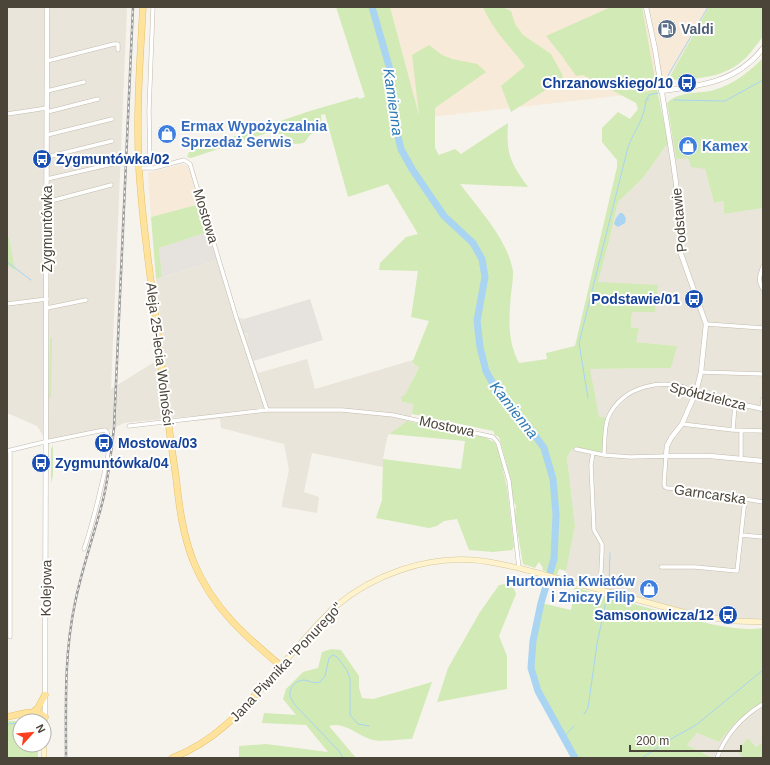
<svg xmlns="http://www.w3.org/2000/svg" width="770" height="765" viewBox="0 0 770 765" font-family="Arial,sans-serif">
<rect width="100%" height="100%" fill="#f6f3ec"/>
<path fill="#eae5da" d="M7 7H127L111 389 164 356 156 279 217 260 234 318 238 317 244 319 241 324 248 337 247 340 258 373 307 359 315 389 413 360 412 364 419 366 402 402 413 404 412 414 407 421 389 434 387 438 383 459V467L312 453 304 492 319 497 317 513 282 507V503L289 470 284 444 221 428 220 419 193 421V416L124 423 109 430 47 442 37 426 7 413Z
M673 137 676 159 689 157 705 169 714 203 724 201V214L763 208V622L710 618 564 580 575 526 567 457 572 449 599 418 589 369 671 368 676 346 636 342 631 328 632 312 598 282 608 245 618 202 643 178 668 143Z
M763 701V742L756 747 748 738 738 751 744 758H713L687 745 697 733 719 742 736 722Z"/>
<path fill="#f7ead8" d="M390 7H711L664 86 657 89 644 93 420 118Z
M182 164 188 166 200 204 151 217 148 173Z"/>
<path fill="#e6e2dd" d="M208 232 217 260 162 277 159 248Z
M310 299 323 340 253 361 247 340 248 337 247 333H244L241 324 244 319Z"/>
<path fill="#d2eab5" d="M336 7H390L419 115 412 55 429 45 442 55 452 59 477 64 486 72 435 108V148L439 155 455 149 461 154 508 123C506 154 510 162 528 187L460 184C478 208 509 241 513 272 513 279 512 287 511 294 509 319 507 340 519 363L547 359 546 353 575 346 617 167V160L602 142V128L618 112 630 119 638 109 636 103 583 75 576 76 562 56 546 36 611 7H642L656 85 648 87 645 92 657 89 668 143 643 178 618 202 608 245 598 282 658 285 655 312H632L631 328H639L636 342 677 346 671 368 590 369 599 417 608 418 604 455 572 449 567 457 575 526 566 571 559 569 557 575 542 570 543 568 539 562 535 568 523 564 515 517 516 506 513 500 510 476 499 437 495 435 493 431 412 414 413 404 402 402 401 397 405 395 419 367 412 363 429 321 411 317 418 271 379 270 380 263 406 237 418 234 388 184 348 197 325 114 321 115 322 129C318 131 313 132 310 135 303 144 307 143 294 144L289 137 270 132 191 158 187 157 189 152 194 150 310 111 358 97 359 99 365 97Z
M483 7H502L511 11 515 24 523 35 551 54 562 74 564 82 552 86 511 112 501 86 525 66C510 47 493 30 483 7Z
M709 7H763C763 14 765 29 763 35 762 39 757 44 754 48 733 78 701 79 668 80Z
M763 58V208L724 214V201L714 203 705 169 691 167 688 158 676 159 667 103C678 91 699 94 714 90 734 84 749 72 763 58Z
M200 204 208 232 159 248 162 277 156 279 151 217Z
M7 238H9L15 270 7 265Z
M50 337 52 338 51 398H49Z
M407 421 485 437 495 443 499 452 507 488 514 546 512 550 493 552 469 550 457 519 444 521 437 526 429 528 376 518 382 500 383 459 461 469 465 441 389 434Z
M53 445V476L51 483V449Z
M512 583 516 594 499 636 507 656V689L437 702 448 668 480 612 499 585Z
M572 586C606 597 641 606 675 615 702 622 735 632 763 628V701L736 722 719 742 697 733 687 745 713 758H575L538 691 531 668 533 641 541 603 571 610 575 590Z
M331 649 341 650 359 676V688L362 698 373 699 432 682 412 739C401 739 383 742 373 740 359 737 345 721 329 726L356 758 239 757V746L266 744 328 752 306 725 262 723 264 713 296 715 283 699 286 689 303 672 318 668 322 652Z
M7 721H21L20 745H38V758H7Z
M748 738 756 747 763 742V758H744L737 751Z"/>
<path fill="#a9d4f2" d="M620 213H622C625 215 627 219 625 223L618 227 614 224 616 218Z"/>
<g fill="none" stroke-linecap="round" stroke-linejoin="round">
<path stroke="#a9d4f2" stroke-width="1" d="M666 79 708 7
M646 100 649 95 658 93
M674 100 725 101 763 80
M7 262 31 280
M588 398 579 343 628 147C635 128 644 121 646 100L649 99
M609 584 610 553
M584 714 588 708 597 644 607 596
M7 724 20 723
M564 737 574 726
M343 758 339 751 295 705C293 702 291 699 290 696 289 688 295 680 304 680 310 681 313 684 320 682L325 676 329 658 333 655 337 657 347 670 350 679V715L358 724 369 726
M642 758 671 739 696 725 763 670"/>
<path stroke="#a9d4f2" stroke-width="7" d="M372 7 391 73 396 128 401 149 412 169 444 216 473 243 482 259 485 277 477 321 480 347 486 371 497 391 529 427 544 448 553 479 556 514 554 559 541 603 533 641 531 668 538 691 575 758"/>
<defs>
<path id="minor" d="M47 61 114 44H118V50
M47 91 84 82
M47 112 98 99
M7 114 47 108
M47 135 112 119
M47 157 112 141
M139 168H154L184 160 190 164 237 320 267 410
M150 168 149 110 153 7
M47 179 112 164
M47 202 111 185
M763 289C757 280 760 275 763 266
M7 304 47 299
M47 308 86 300
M706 324 763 328
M701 372 763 374
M762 409 763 399
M682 424 733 430 763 431
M129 426 267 410H342L393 415 493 437 498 443 509 481 519 568
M733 430 735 404
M576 449 604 455 630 457 666 456 664 484 665 487 667 488 685 489 763 502
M7 451 40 443 99 431 105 430 107 432C111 444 108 458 105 470 99 497 93 523 84 549
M593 453 591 465 594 530 602 544V552L600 590
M604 455C605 443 604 428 608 418 621 385 667 376 696 392
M741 459V431
M741 535 745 499
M661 567H695L737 571 741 535 763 537
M10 637V451
M717 758C726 734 741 717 763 704"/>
<path id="tertiary" d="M646 7 655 49 673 162 676 183 681 254 706 324 701 372 696 392 682 424 671 438 667 446 666 456H710L763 461
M661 91C701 86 737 82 763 48
M696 392C718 401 741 404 763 409
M45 717 47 7"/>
<path id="secondary" d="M281 666C299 646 316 624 336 606 373 575 426 556 474 560 489 561 504 565 519 568L694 615 734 621 763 622
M44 734 45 717
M44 735V758"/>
<path id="primary" d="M143 7C140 60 136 114 139 168 143 239 156 309 163 380 167 413 171 445 176 477 179 506 183 536 194 563 212 607 245 636 281 666 248 703 220 740 172 758
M33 712 38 708 45 695
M22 716 38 718 45 717
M7 717C18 715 36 708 45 717"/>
</defs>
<use href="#minor" stroke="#c2bbae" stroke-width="4.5"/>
<use href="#tertiary" stroke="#c2bbae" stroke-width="5.5"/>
<use href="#secondary" stroke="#d6c79b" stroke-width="6"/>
<use href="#primary" stroke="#e6c16a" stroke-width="7"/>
<use href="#minor" stroke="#fff" stroke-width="3.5"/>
<use href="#tertiary" stroke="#fff" stroke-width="4.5"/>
<use href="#secondary" stroke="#fff3cd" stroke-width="5"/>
<use href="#primary" stroke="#ffe39c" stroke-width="6"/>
<defs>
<path id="rail" d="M66 758C66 706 64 654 75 603 82 568 94 535 103 500 109 476 111 452 114 428L133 7"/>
</defs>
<use href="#rail" stroke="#9a9a9a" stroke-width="2.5"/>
<use href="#rail" stroke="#fff" stroke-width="1" stroke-dasharray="3" stroke-linecap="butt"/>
</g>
<defs>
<symbol id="fuel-disc" viewBox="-11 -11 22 22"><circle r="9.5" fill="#5c6f8a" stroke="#fff"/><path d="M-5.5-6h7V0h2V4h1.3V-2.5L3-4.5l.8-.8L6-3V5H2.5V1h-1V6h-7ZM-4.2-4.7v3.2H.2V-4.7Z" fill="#fff"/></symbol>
<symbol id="bus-disc" viewBox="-11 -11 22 22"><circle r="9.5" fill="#1a4fb4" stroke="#fff"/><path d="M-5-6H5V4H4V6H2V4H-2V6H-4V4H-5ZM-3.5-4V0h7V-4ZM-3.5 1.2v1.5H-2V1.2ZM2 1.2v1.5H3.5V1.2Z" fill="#fff"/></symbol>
<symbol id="shop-disc" viewBox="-11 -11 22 22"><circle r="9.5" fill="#3f7fe0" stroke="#fff"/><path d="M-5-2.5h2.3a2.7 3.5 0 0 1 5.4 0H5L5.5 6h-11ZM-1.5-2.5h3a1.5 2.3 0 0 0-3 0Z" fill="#fff"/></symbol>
</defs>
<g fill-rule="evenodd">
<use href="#fuel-disc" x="656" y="18" width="22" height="22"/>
<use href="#bus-disc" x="676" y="72" width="22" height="22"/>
<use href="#shop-disc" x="156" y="123" width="22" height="22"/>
<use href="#shop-disc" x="677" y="135" width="22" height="22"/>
<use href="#bus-disc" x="31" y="148" width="22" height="22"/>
<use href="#bus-disc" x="683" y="288" width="22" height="22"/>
<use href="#bus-disc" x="93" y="432" width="22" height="22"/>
<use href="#bus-disc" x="30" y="452" width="22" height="22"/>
<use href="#shop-disc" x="638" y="578" width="22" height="22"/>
<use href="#bus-disc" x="717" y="604" width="22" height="22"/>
</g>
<g text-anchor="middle" stroke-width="4" stroke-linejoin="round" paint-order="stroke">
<g font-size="14" font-weight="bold" fill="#4e5e75" stroke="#fff" text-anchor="start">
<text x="681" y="34">Valdi</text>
</g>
<g font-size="14" font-weight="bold" fill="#164399" stroke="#fff" text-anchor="end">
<text x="673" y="88">Chrzanowskiego/10</text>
<text x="56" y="164" text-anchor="start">Zygmuntówka/02</text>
<text x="680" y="304">Podstawie/01</text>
<text x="118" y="448" text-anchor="start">Mostowa/03</text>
<text x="55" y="468" text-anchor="start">Zygmuntówka/04</text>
<text x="714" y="620">Samsonowicza/12</text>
</g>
<g font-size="14" font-weight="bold" fill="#366cbe" stroke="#fff" text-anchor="start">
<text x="181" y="131">Ermax Wypożyczalnia<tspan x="181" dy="16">Sprzedaż Serwis</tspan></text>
<text x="702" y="151">Kamex</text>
<text x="635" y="586" text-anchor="end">Hurtownia Kwiatów<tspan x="635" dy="16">i Zniczy Filip</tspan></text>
</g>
<g font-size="14" fill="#4b4439" stroke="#fff">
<text transform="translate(206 216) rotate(73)" y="5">Mostowa</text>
<text transform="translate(679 220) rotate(-95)" y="5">Podstawie</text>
<text transform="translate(47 229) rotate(-90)" y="5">Zygmuntówka</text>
<text transform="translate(160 354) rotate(83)" y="5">Aleja 25-lecia Wolności</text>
<text transform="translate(708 396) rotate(14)" y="5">Spółdzielcza</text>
<text transform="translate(447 426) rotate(12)" y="5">Mostowa</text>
<text transform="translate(710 494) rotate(8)" y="5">Garncarska</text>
<text transform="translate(46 588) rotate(-89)" y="5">Kolejowa</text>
<text transform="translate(286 662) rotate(-47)" y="5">Jana Piwnika "Ponurego"</text>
</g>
<g font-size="15" font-style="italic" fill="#2e7ab2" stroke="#fff">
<text transform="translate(393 102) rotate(82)" y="5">Kamienna</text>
<text transform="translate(514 410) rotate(52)" y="5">Kamienna</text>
</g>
</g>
<rect width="770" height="765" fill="none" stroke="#4b4439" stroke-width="16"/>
<g transform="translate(32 733) rotate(63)"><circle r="19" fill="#ffffff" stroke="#b7b4b0"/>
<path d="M0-3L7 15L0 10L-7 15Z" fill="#fc3f1d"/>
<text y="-6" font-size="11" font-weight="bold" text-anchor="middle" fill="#4b4439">N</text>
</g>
<path d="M630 745v6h111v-6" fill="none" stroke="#4b4439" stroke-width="2"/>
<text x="636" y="745" font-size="12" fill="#4b4439" stroke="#ffffff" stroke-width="3" paint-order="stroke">200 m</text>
</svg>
